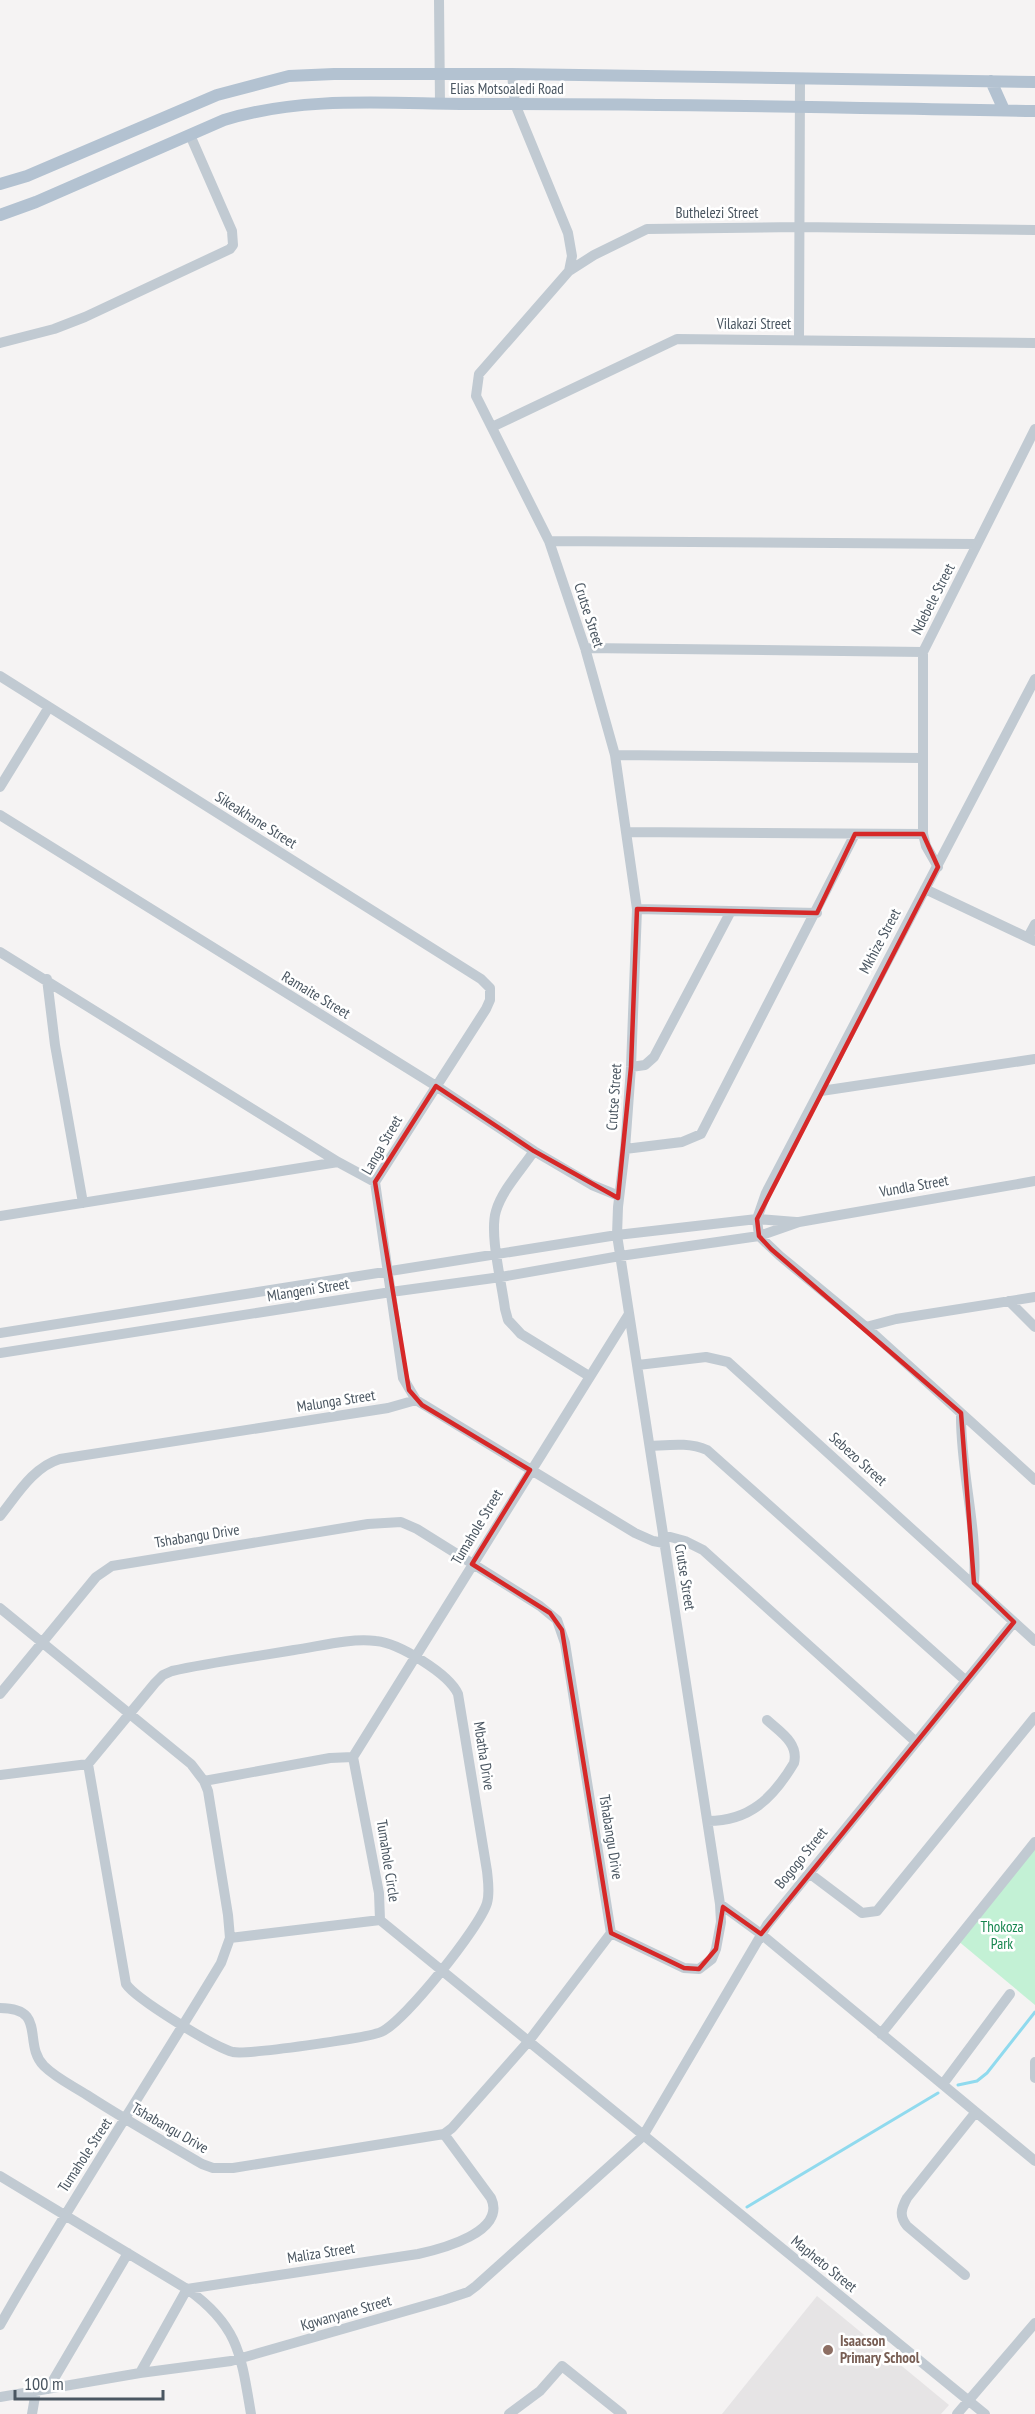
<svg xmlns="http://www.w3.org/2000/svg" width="1035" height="2414" viewBox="0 0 1035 2414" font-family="'PT Sans Narrow',sans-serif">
<rect width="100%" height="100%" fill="#f5f3f3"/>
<path fill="#e6e4e5" d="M817 2296 949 2405 941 2414H722Z"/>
<path fill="#c3f1d5" d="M1035 1844V2005L957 1940Z"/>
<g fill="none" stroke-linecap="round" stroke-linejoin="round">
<path stroke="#90daee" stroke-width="3" d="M958 2085 977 2081 987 2073 1035 2012
M747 2207 938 2093"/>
<path stroke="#c1cad2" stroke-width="10" d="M439 0 440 104
M512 74 515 104 568 233 572 256 569 271
M799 339 800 79
M0 343 54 329 85 317 230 249 233 245 232 231 190 135
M492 427 677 339 1035 343
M549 541 977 544
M585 648 923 652
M0 676 481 979 490 988V1000L486 1009 375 1182 403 1378 416 1400
M615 755 922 758
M0 787 49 707
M0 815 436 1086 534 1151 592 1185 619 1196
M626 832 923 834
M938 867 926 846 923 834V652L1035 429
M925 889 1035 941
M637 909 817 913
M1028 937 1035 924
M0 952 338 1162 375 1182
M47 979 55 1045 83 1203
M631 1067 645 1065 654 1057 731 911
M821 1091 1035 1059
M625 1149 682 1142 701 1134 855 834
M534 1151C522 1169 502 1190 496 1211 489 1234 502 1284 505 1309L508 1320 521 1334 589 1376
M0 1216 338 1162
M759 1236 757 1219 766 1193 1035 679
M759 1236 780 1256 866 1327 1035 1480
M1009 1301 1035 1327
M866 1327 896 1319 1035 1297
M0 1333 617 1235 757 1219 796 1222
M0 1353 391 1292 501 1277 620 1256 759 1236 799 1222 1035 1181
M638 1365 706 1357 728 1362 1035 1641
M961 1413C960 1470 978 1527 974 1583
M650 1446C670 1445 689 1442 707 1450L965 1680
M0 1516C17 1495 33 1467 60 1459L388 1408 416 1400 635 1533 653 1541 664 1543
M663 1535 685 1541 703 1550 915 1741
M0 1608 191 1764 204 1781 208 1791 228 1915 230 1938 221 1963C148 2084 70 2202 0 2325
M0 1694 96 1577 112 1566 368 1524 401 1522 417 1529 540 1606 557 1620 565 1643 611 1933 528 2042 452 2128 444 2134 233 2168H213L202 2164C163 2141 124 2119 87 2095 73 2086 56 2078 44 2066 22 2044 48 2008 0 2008
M353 1757 629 1314
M353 1757 379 1893 380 1920
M0 1775 88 1764 155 1683 163 1675 172 1671C212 1662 254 1657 294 1650 321 1646 349 1638 376 1641 399 1643 449 1674 458 1694L487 1871C488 1881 490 1893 487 1903 480 1927 404 2022 381 2032 367 2038 247 2055 233 2052 214 2047 136 1999 126 1984L88 1764
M204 1781 330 1758 353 1757
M708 1821C750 1821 773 1798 794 1763 799 1743 780 1732 767 1720
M809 1873 862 1913 877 1911 1035 1717
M720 1904 761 1934 1035 2161
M380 1920 985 2414
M611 1933 684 1968 699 1969 712 1959 716 1949 721 1922 720 1904 617 1235 618 1207 625 1149 631 1067 637 909 615 755 585 648 549 541 476 396 479 374 569 271 594 255 647 229 798 227 1035 230
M230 1938 380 1920
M881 2034 1035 1842
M1035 2062V2078
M943 2084 1010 1994
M0 2176 187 2289C239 2326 241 2355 251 2414
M965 2275 907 2226C899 2216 901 2209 907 2198L975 2113
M187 2289 418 2254C441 2249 507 2232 491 2198L444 2134
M140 2373 187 2289
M48 2389 128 2253
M0 2397 140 2373 231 2361 444 2300 468 2292 476 2286 643 2136 767 1925 1014 1622
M32 2414 36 2391
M509 2414 540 2391 562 2366 622 2414
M957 2414 1035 2323"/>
<path stroke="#b3c2d1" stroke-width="12" d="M991 81 1004 110
M0 184 27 176 217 95 289 76 334 74H512L1035 82
M0 215 36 202 224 120C305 95 392 104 476 104 662 103 849 108 1035 111"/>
</g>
<path fill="none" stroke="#d62828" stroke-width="4.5" stroke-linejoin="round" d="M855 834H923L938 867 757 1219 759 1236 771 1249 961 1413 974 1583 1014 1622 761 1934 723 1907 716 1949 699 1969 684 1968 611 1933 562 1630 550 1613 472 1564 530 1470 422 1405 409 1390 375 1182 436 1086 534 1151 618 1198 631 1067 637 909 817 913Z"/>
<circle fill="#8d6e63" stroke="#fff" stroke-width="2" cx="828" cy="2350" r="6"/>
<g text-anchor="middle" stroke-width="5" stroke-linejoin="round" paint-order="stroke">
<g font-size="15" fill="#4a5661" stroke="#fff">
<text x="507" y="94">Elias Motsoaledi Road</text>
<text x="717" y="218">Buthelezi Street</text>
<text x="754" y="329">Vilakazi Street</text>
<text transform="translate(933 599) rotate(-63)" y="5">Ndebele Street</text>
<text transform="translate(589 615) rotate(72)" y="5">Crutse Street</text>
<text transform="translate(256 820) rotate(32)" y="5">Sikeakhane Street</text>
<text transform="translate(880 941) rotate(-62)" y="5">Mkhize Street</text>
<text transform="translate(316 995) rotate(31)" y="5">Ramaite Street</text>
<text transform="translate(614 1097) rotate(-86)" y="5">Crutse Street</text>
<text transform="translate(382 1145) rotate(-60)" y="5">Langa Street</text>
<text transform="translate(914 1186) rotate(-10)" y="5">Vundla Street</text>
<text transform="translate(308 1290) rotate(-9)" y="5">Mlangeni Street</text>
<text transform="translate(336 1401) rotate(-9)" y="5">Malunga Street</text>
<text transform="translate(858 1459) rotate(42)" y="5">Sebezo Street</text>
<text transform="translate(477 1527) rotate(-59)" y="5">Tumahole Street</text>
<text transform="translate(197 1536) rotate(-9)" y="5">Tshabangu Drive</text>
<text transform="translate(685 1577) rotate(81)" y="5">Crutse Street</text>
<text transform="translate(484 1756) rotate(81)" y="5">Mbatha Drive</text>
<text transform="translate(611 1837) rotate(81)" y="5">Tshabangu Drive</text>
<text transform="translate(801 1858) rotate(-51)" y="5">Bogogo Street</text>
<text transform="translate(388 1861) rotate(81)" y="5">Tumahole Circle</text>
<text transform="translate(170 2128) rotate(30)" y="5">Tshabangu Drive</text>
<text transform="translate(85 2155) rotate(-57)" y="5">Tumahole Street</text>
<text transform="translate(321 2253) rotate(-9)" y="5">Maliza Street</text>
<text transform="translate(824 2264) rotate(39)" y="5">Mapheto Street</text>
<text transform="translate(346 2313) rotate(-16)" y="5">Kgwanyane Street</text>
</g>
<g font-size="15" fill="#17864f" stroke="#fff">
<text x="1002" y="1932">Thokoza<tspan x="1002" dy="17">Park</tspan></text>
</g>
<g font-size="15" font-weight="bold" fill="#785e54" stroke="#fff" text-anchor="start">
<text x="840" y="2346">Isaacson<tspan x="840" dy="17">Primary School</tspan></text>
</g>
</g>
<path d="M15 2390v9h148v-9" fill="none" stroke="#4a5661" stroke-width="3"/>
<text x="24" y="2390" font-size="18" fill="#4a5661" stroke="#ffffff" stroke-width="4.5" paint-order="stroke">100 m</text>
</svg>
